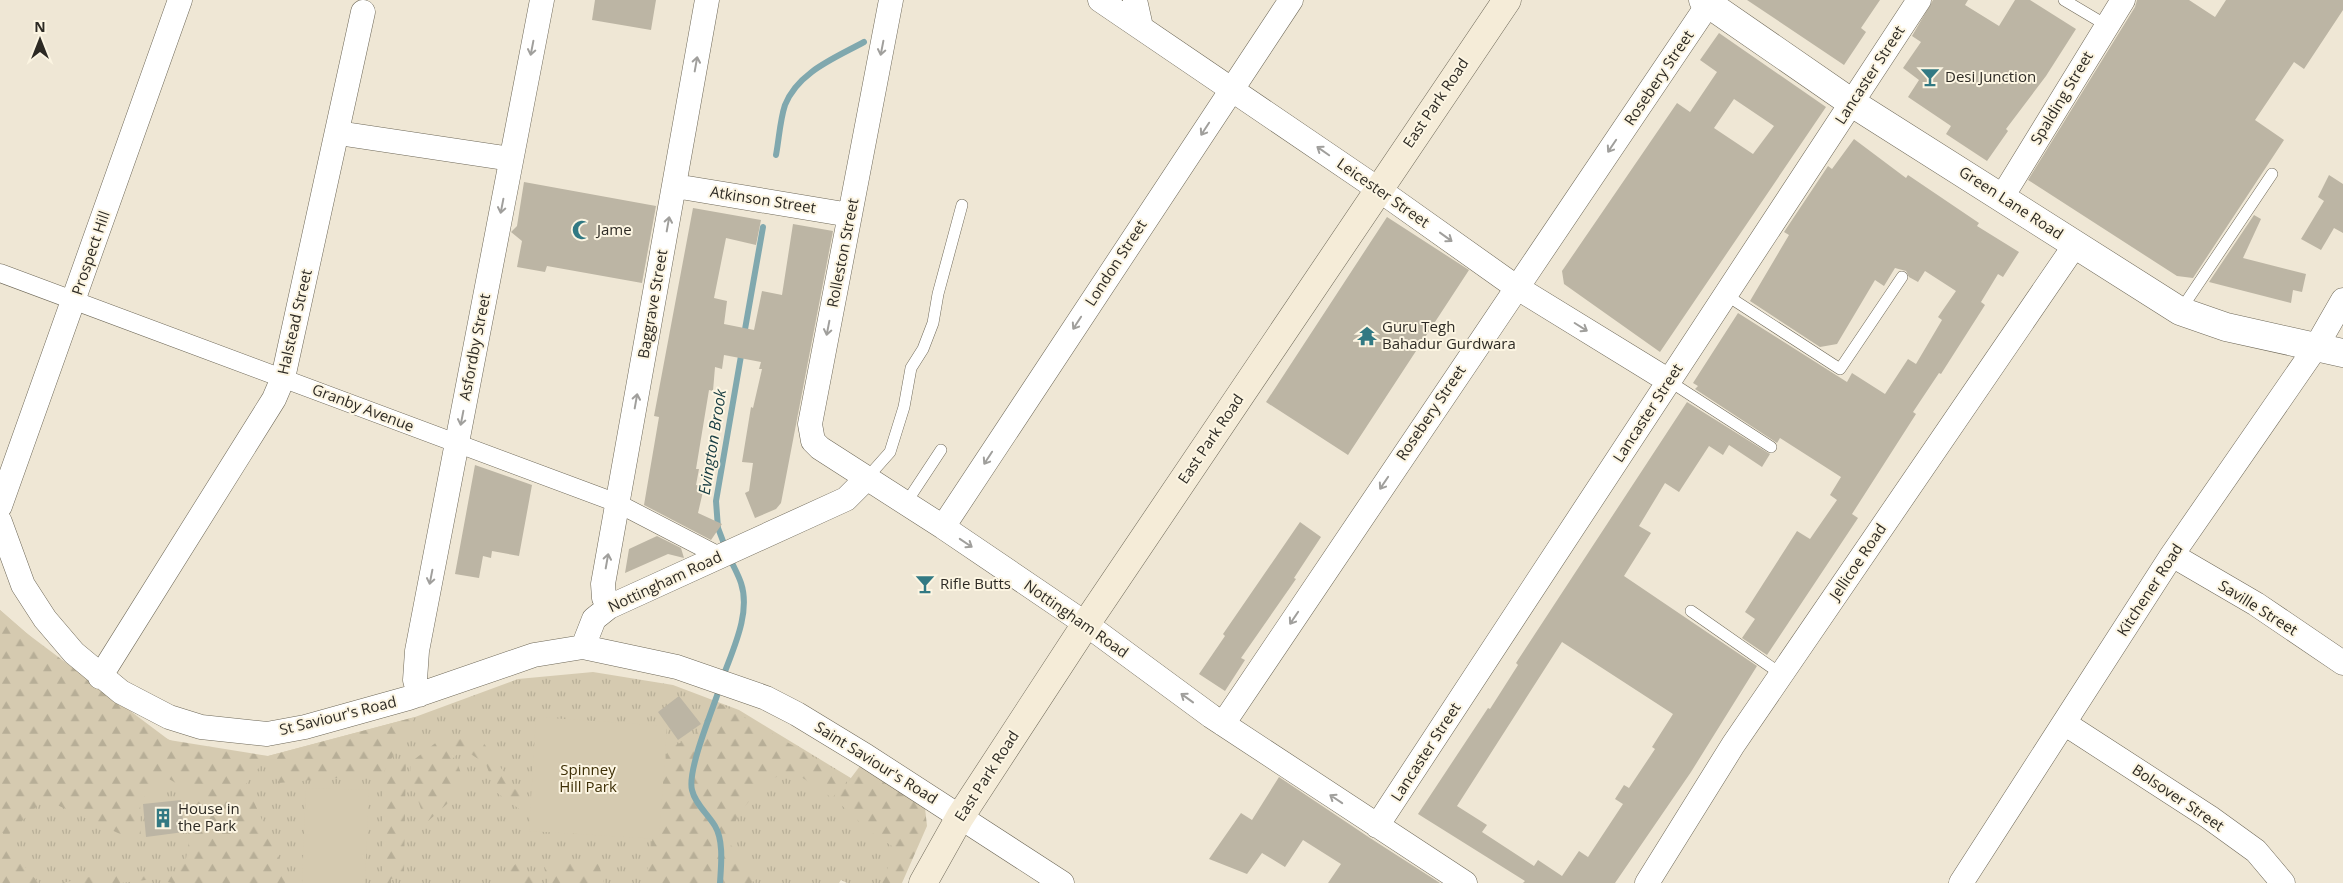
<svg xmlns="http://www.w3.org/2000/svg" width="2343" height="883" viewBox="0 0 2343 883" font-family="'Open Sans',sans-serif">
<defs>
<pattern id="grass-tufts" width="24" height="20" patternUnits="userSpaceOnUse" patternTransform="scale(1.25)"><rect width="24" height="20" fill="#d5cab0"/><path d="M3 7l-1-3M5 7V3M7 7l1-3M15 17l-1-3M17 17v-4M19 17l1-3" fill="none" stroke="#b7ae97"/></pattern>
<pattern id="forest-firs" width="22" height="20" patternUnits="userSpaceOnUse" patternTransform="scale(1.25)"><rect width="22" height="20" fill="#d5cab0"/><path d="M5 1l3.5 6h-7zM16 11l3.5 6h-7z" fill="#b7ae97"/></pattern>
</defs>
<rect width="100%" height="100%" fill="#efe7d5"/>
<path fill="url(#grass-tufts)" d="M0 610 128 721 172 741 220 754 268 756 415 717 518 679 593 672 673 685 739 710 905 811 894 883H847L841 880 839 883H0Z"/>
<path fill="url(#forest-firs)" d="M0 610 25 632 169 740 268 756 415 717 384 772 406 754 404 874 391 879V883H383V774L278 783 268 756 246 784 290 883H172L154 879 121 883H62L103 874H174L186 859 196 795 169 779 140 800 141 839H131L44 799 7 836 0 831Z
M717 702 850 778 832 798 794 772 766 780 738 815 728 842 760 877 751 883H645L668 747 692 739Z
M463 739 483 742 516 790 528 795 522 811 496 792 486 764 463 749 451 760 457 762 465 785 458 786 447 804 426 823 410 778 411 762 438 741Z
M860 766 925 808 927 826 902 883H882L895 848 869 831 835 799Z
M0 839 39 883H0Z
M520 859 534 883H508L505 875Z
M598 861 604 883H548L544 867 569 863Z"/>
<path fill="#d5cab0" d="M536 717 667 726 659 839 529 831Z
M306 788 369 790 365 883H302Z"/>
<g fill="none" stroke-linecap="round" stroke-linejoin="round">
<path stroke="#80a8ae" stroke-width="6" d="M776 155C779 139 780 120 785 105 798 72 835 58 864 42
M744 335 763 227
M726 549 718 528 716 501 742 350
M723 677C733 649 751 613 741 583 738 574 733 566 730 558
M720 883C721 866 724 841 715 826 708 814 695 804 692 790 687 770 713 709 720 687"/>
</g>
<path fill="#bcb5a4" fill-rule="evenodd" d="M595 0H656L651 30 592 20Z
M1747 0H1880L1861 28 1866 32 1844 65Z
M1933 0H1968L1965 5 1999 26 2015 0H2030L2076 29 2046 76 2006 129 2008 131 1987 161 1946 134 1951 126 1908 97 1919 80 1903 68 1921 42 1912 36Z
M2137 0H2189L2215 17 2226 0H2343V10L2304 69 2294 62 2255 120 2284 140 2193 278 2177 276 2028 180 2135 7Z
M1719 33 1826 107 1660 352 1564 284 1562 271 1677 103 1690 112 1717 72 1700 60ZM1734 99 1774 126 1753 154 1714 128Z
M1854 139 1906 178 1908 175 1979 223 1977 226 2019 252 2003 277 1998 274 1981 302 1985 305 1941 374 1939 373 1913 412 1916 414 1852 514 1858 518 1767 655 1742 638 1755 619 1745 612 1797 531 1810 539 1837 500 1830 495 1841 477 1780 438 1777 443 1695 389 1698 386 1693 383 1738 313 1847 382 1852 373 1885 394 1908 359 1916 364 1942 320 1938 317 1956 291 1925 271 1918 282 1909 277 1906 271 1895 268 1884 286 1875 280 1837 344 1820 347 1750 301 1789 235 1784 232 1828 166 1832 169Z
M2329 175 2343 184V233L2334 228 2321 250 2301 239 2324 201 2318 197Z
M524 182 656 206 642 283 547 266 545 272 517 267 522 241 511 232 517 226Z
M693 208 761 220 756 245 726 238 714 298 727 301 724 324 754 330 762 291 782 295 793 224 833 231 781 503 776 509 755 518 745 493 749 491 753 463 742 462 751 407 753 408 762 369H759L761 362 724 355 722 369 715 367 713 391 709 390 696 469H699L696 485 704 487 698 513 722 524 711 540 644 505 659 417 654 416Z
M2254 215 2261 219 2243 258 2306 274 2302 292 2293 290 2291 303 2209 282Z
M1387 217 1469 270 1348 455 1266 402Z
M1687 402 1770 454 1762 467 1729 445 1723 455 1709 446 1679 492 1665 483 1639 526 1651 533 1624 576 1757 666 1691 772 1615 883H1523L1525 881 1418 814 1488 708 1490 709 1518 665 1516 663ZM1562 642 1673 714 1652 747 1655 749 1629 788 1624 785 1615 799 1623 804 1588 857 1579 851 1562 876 1538 860 1534 866 1482 832 1487 825 1457 806Z
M475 465 532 485 519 556 492 551 491 558 483 556 479 578 455 574Z
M1300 522 1321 537 1294 578 1296 579 1241 658 1245 660 1225 691 1199 674 1225 636 1223 634Z
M657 536 681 548 684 558 668 554 625 573 629 549Z
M679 696 701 724 678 740 658 712Z
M1279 777 1370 838 1440 883H1328L1341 864 1303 840 1285 867 1262 853 1247 874 1209 859 1241 813 1252 820Z
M181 800 184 832 146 837 143 804Z"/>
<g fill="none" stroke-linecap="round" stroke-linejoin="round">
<defs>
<path id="service" d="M2064 0 2106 25
M1726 295 1840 369 1902 277
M2180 311 2272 174
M1669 381 1771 447
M866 479 890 452 904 407 911 368 923 349 933 323 938 294 962 205
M906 503 941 450
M1691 611 1781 674"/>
<path id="pedestrian" d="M0 273 617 503 721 557"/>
<path id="minor" d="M891 0 810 424 813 441 820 448 943 527 1086 624 1211 716 1465 883
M1100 0 1378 189 1516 287 1669 381
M1135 0 1141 27
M338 133 511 159
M675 186 850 215
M2002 197 2123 0
M0 506 180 0
M0 522 23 585 45 619 74 653 121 692 169 717 201 727 267 734 305 727 409 698 534 655 583 647 677 667 766 698 797 714 866 756 1062 883
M943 527 1291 0
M2172 555 2256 604 2343 663
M609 607 604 598 603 584 707 0
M583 647 594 619 609 607 846 499 866 479
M100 677 274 399 283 378 363 12
M419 695 415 680 417 651 542 0
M2064 723 2209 817 2256 851 2283 883
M1223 724 1711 0
M1377 826 1919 0
M1647 883 1733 745 2075 245
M1961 883 2172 555 2316 347 2343 300"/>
<path id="tertiary" d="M1703 0 1852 103 2180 311 2226 327 2343 353"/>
<path id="secondary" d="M923 883 960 817 1086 624 1507 0"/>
</defs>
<use href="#service" stroke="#6e6858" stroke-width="12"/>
<use href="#pedestrian" stroke="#6e6858" stroke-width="19"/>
<use href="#minor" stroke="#6e6858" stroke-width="25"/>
<use href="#tertiary" stroke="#6e6858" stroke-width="29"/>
<use href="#secondary" stroke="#6e6858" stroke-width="29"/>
<use href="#service" stroke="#fff" stroke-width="11"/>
<use href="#pedestrian" stroke="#fff" stroke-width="18"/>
<use href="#minor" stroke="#fff" stroke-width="24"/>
<use href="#tertiary" stroke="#fff" stroke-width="28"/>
<use href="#secondary" stroke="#f5ecd8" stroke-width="28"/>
</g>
<defs><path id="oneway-shaft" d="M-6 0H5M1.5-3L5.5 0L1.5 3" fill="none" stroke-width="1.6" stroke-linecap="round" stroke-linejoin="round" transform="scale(1.25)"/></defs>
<g stroke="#a09f9c">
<use href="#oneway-shaft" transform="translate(532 48) rotate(101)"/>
<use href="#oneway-shaft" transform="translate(882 48) rotate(101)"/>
<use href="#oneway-shaft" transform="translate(696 64) rotate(-80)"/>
<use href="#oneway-shaft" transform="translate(1205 129) rotate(123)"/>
<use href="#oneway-shaft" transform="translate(1612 146) rotate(124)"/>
<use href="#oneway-shaft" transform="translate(1323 151) rotate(-145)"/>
<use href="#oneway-shaft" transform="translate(502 206) rotate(101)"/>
<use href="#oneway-shaft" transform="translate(668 224) rotate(-80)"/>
<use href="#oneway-shaft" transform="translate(1446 237) rotate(36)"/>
<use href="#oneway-shaft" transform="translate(1077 323) rotate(123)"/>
<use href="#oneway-shaft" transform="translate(1581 327) rotate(32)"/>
<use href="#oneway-shaft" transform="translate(828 328) rotate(101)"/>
<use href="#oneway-shaft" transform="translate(636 401) rotate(-80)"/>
<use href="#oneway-shaft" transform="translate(462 418) rotate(101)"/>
<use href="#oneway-shaft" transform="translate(988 458) rotate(123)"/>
<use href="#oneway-shaft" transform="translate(1384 483) rotate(124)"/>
<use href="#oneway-shaft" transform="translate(966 543) rotate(34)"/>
<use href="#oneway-shaft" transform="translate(607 561) rotate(-80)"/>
<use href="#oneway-shaft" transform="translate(431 577) rotate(101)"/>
<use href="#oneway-shaft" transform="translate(1294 618) rotate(124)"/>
<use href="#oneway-shaft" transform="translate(1187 698) rotate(-144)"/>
<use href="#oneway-shaft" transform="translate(1336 799) rotate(-146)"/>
</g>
<defs>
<symbol id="bar-bare" viewBox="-9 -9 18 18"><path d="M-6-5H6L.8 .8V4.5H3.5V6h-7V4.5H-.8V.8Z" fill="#327983" stroke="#fcf5e2" stroke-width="2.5" paint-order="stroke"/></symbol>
<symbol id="mosque-bare" viewBox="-9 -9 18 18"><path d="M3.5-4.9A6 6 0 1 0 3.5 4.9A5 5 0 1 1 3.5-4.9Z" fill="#327983" stroke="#fcf5e2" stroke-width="2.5" paint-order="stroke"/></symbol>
<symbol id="temple-bare" viewBox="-9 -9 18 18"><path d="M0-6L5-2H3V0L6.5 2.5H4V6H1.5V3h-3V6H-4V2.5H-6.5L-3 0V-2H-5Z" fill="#327983" stroke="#fcf5e2" stroke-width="2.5" paint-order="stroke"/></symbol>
<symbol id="building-bare" viewBox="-9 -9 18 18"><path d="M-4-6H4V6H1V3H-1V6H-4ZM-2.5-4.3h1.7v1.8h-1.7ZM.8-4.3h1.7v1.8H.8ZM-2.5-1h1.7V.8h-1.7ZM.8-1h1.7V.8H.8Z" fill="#327983" stroke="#fcf5e2" stroke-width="2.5" paint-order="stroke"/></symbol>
</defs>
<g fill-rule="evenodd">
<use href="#bar-bare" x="1916" y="63" width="28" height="28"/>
<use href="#mosque-bare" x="568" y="216" width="28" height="28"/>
<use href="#temple-bare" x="1353" y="322" width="28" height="28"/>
<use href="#bar-bare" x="911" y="570" width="28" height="28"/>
<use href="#building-bare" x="149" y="804" width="28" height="28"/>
</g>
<g text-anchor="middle" stroke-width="4" stroke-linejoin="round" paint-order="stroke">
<g font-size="15" fill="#2d2a24" stroke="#fcf5e2">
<text transform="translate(1870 75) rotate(-57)" y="5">Lancaster Street</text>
<text transform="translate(1659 78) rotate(-56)" y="5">Rosebery Street</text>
<text transform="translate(2062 98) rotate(-59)" y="5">Spalding Street</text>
<text transform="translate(1436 103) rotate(-56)" y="5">East Park Road</text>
<text transform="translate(1383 193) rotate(35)" y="5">Leicester Street</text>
<text transform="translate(763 200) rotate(9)" y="5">Atkinson Street</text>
<text transform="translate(2011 203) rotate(33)" y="5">Green Lane Road</text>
<text transform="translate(91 253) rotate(-71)" y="5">Prospect Hill</text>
<text transform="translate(843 253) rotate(-79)" y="5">Rolleston Street</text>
<text transform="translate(1116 263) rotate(-57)" y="5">London Street</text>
<text transform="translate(653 304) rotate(-80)" y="5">Baggrave Street</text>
<text transform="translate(295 322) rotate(-77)" y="5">Halstead Street</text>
<text transform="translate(475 347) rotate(-79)" y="5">Asfordby Street</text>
<text transform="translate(363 408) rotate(21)" y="5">Granby Avenue</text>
<text transform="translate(1431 413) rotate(-56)" y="5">Rosebery Street</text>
<text transform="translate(1648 413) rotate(-57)" y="5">Lancaster Street</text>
<text transform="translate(1211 439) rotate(-56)" y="5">East Park Road</text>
<text transform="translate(1858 562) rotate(-56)" y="5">Jellicoe Road</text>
<text transform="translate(665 582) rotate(-25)" y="5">Nottingham Road</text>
<text transform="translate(2150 590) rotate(-57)" y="5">Kitchener Road</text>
<text transform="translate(2258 608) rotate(32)" y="5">Saville Street</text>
<text transform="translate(1076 619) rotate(35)" y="5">Nottingham Road</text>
<text transform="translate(338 716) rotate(-14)" y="5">St Saviour's Road</text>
<text transform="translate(1426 752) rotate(-57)" y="5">Lancaster Street</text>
<text transform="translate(876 763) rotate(32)" y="5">Saint Saviour's Road</text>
<text transform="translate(987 776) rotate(-57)" y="5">East Park Road</text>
<text transform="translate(2178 798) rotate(34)" y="5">Bolsover Street</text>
</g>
<g font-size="15" fill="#2d2a24" stroke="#fcf5e2" text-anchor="start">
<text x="1945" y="82">Desi Junction</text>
<text x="597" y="235">Jame</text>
<text x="1382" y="332">Guru Tegh<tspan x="1382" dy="17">Bahadur Gurdwara</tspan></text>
<text x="940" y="589">Rifle Butts</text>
<text x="178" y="814">House in<tspan x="178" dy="17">the Park</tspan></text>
</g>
<g font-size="15" fill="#3d2f06" stroke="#fcf5e2">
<text x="588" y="775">Spinney<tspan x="588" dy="17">Hill Park</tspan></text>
</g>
<g font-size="16" font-style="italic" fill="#153b41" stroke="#fcf5e2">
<text transform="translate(712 442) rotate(-81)" y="6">Evington Brook</text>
</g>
</g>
<g transform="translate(40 40)" stroke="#fcf5e2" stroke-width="4" paint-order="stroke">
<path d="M0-4L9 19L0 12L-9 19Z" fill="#2d2a24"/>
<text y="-8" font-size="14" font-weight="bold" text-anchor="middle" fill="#2d2a24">N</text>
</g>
</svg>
